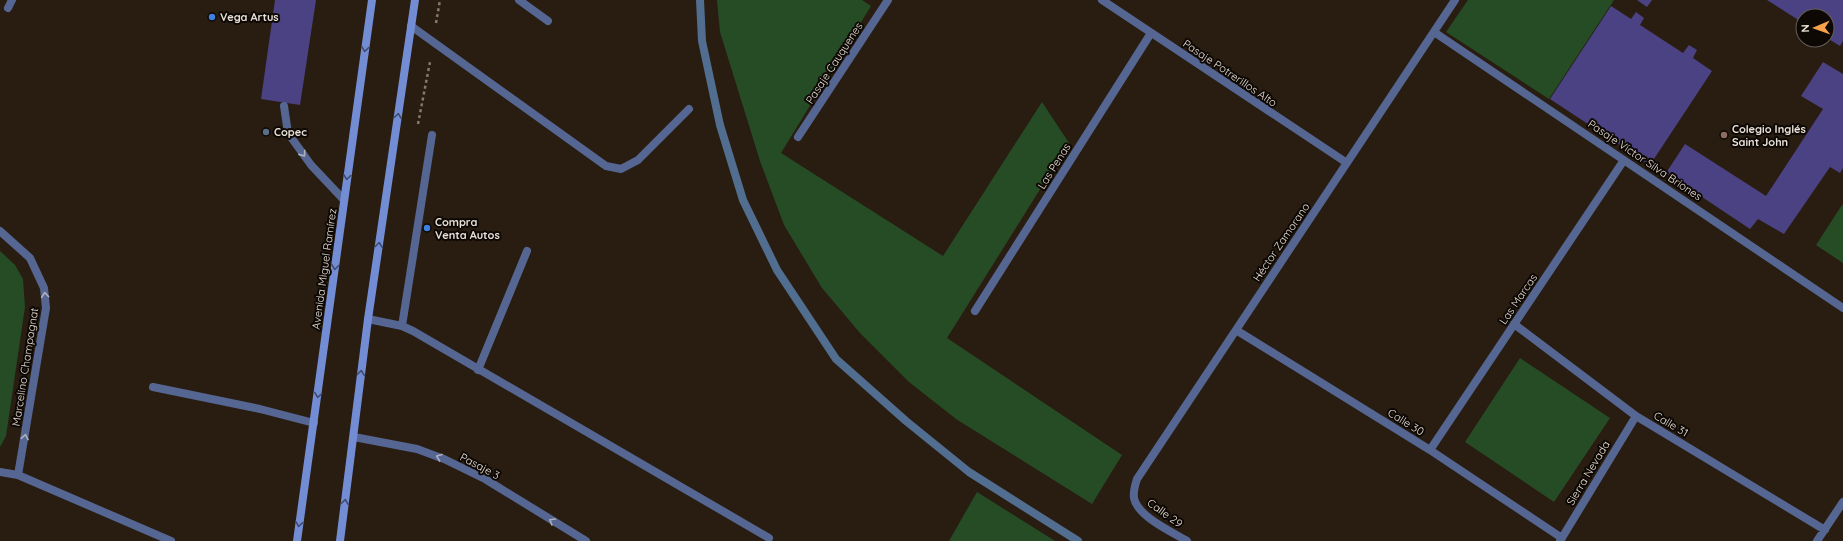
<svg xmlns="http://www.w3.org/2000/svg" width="1843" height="541" viewBox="0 0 1843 541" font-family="Quicksand,sans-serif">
<rect width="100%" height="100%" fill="#291d11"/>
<path fill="#254c25" d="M717 0H862L871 6 781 153 943 256 1042 102 1069 143 947 338 1122 455 1092 504 956 419 909 382 860 333 822 288 784 225 760 161 720 32Z
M1468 0H1614L1549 99 1446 32Z
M1842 205H1843V263L1816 245Z
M0 251 15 265 23 279 25 307 6 436 0 447Z
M1520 358 1610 418 1554 502 1465 442Z
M977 492 1055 541H949Z"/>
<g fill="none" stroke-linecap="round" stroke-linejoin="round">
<path stroke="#516d90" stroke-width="8" d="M700 0 702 41 720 125 743 200 777 270 836 359 906 421 969 472 1078 541"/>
</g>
<path fill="#4a4283" d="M275 0H316L300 105 261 99Z
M1637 0H1652L1647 7Z
M1767 0H1843V41L1840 46 1827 38V16H1803V23Z
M1611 6 1631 19 1636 12 1644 18 1640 25 1683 53 1689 45 1697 50 1693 58 1712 71 1650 165 1550 99Z
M1823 62 1843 74V168L1840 173 1830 167 1784 234 1758 219 1750 229 1666 173 1685 144 1766 196 1823 109 1801 96Z"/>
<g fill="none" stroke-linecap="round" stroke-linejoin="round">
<path stroke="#857a70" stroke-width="2.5" stroke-dasharray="3 3" stroke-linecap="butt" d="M436 23 440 0
M418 124 430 62"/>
<path stroke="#556692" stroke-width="8" d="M519 0 548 21
M411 26 606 166 621 169 638 160 689 109
M284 106 288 133 311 165 344 200
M368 319 402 326 432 135
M402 326 413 331 769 538
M478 370 527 251
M153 387 260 409 314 423"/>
<path stroke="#556692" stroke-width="8" d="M1102 0 1347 163
M8 8 12 0
M1434 32 1843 308
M798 137 888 0
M0 231 30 258 44 288 46 308 18 475
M975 311 1151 33
M1514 324 1636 416 1825 530
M1236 330 1430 450 1562 538
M354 437 417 449 444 459 485 479 586 541
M1430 450 1624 160
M0 472 18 475 171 541
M1187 541C1172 532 1137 516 1134 498 1133 491 1135 485 1137 479L1455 0
M1560 541 1636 416
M1817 541 1843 502"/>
<path stroke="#738dd5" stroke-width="8" d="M297 541 372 0
M340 541 368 319 415 0"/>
</g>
<defs><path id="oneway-chevron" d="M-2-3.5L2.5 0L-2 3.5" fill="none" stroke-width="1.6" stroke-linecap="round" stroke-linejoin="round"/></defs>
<g stroke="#404a6c">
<use href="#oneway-chevron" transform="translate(365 49) rotate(98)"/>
<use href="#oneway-chevron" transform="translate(398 116) rotate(-82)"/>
<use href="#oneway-chevron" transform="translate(347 177) rotate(98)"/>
<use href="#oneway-chevron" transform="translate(379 245) rotate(-82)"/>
<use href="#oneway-chevron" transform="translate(335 267) rotate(98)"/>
<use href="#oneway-chevron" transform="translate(361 373) rotate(-83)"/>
<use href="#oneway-chevron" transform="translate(318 395) rotate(98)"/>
<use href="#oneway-chevron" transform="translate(345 502) rotate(-82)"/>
<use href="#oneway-chevron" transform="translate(299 524) rotate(98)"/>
</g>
<g stroke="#aeb0bd">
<use href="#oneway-chevron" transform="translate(303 154) rotate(55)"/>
<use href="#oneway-chevron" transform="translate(45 295) rotate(-95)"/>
<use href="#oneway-chevron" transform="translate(25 437) rotate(-80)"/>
<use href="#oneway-chevron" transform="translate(439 457) rotate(-159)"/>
<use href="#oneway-chevron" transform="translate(552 521) rotate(-149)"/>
</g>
<g fill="#3f7fe0" stroke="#0d0804" stroke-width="1.5">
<circle cx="212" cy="17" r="4"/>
<circle cx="427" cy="228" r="4"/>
</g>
<circle fill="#5c6f8a" stroke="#0d0804" stroke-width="1.5" cx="266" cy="132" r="4"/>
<circle fill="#8d6e63" stroke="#0d0804" stroke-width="1.5" cx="1724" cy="135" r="4"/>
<g text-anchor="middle" stroke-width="4" stroke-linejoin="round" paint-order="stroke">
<g font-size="11" font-weight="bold" fill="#e9e1d9" stroke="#0d0804" text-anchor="start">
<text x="220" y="21">Vega Artus</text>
<text x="1732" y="133">Colegio Inglés<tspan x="1732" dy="13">Saint John</tspan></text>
<text x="274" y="136">Copec</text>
<text x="435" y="226">Compra<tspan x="435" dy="13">Venta Autos</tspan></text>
</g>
<g font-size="11" fill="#e9e1d9" stroke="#0d0804">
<text transform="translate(834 63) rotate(-57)" y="4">Pasaje Cauquenes</text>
<text transform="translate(1230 73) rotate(34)" y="4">Pasaje Potrerillos Alto</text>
<text transform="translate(1645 160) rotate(34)" y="4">Pasaje Víctor Silva Briones</text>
<text transform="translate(1054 166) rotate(-58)" y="4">Las Penas</text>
<text transform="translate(1281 242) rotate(-56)" y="4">Héctor Zamorano</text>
<text transform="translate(324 269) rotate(-82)" y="4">Avenida Miguel Ramírez</text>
<text transform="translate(1518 299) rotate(-56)" y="4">Las Marcas</text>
<text transform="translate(25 367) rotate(-81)" y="4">Marcelino Champagnat</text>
<text transform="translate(1406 422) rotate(32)" y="4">Calle 30</text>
<text transform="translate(1671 424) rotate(31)" y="4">Calle 31</text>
<text transform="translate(480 466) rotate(28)" y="4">Pasaje 3</text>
<text transform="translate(1588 473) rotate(-59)" y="4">Sierra Nevada</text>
<text transform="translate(1165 513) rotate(36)" y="4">Calle 29</text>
</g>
</g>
<g transform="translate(1815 28) rotate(268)"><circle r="19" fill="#0d0804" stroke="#655f59"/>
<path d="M0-3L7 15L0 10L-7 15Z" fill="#f8a04b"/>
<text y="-6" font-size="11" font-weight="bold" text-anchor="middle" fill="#e9e1d9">N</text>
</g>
</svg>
